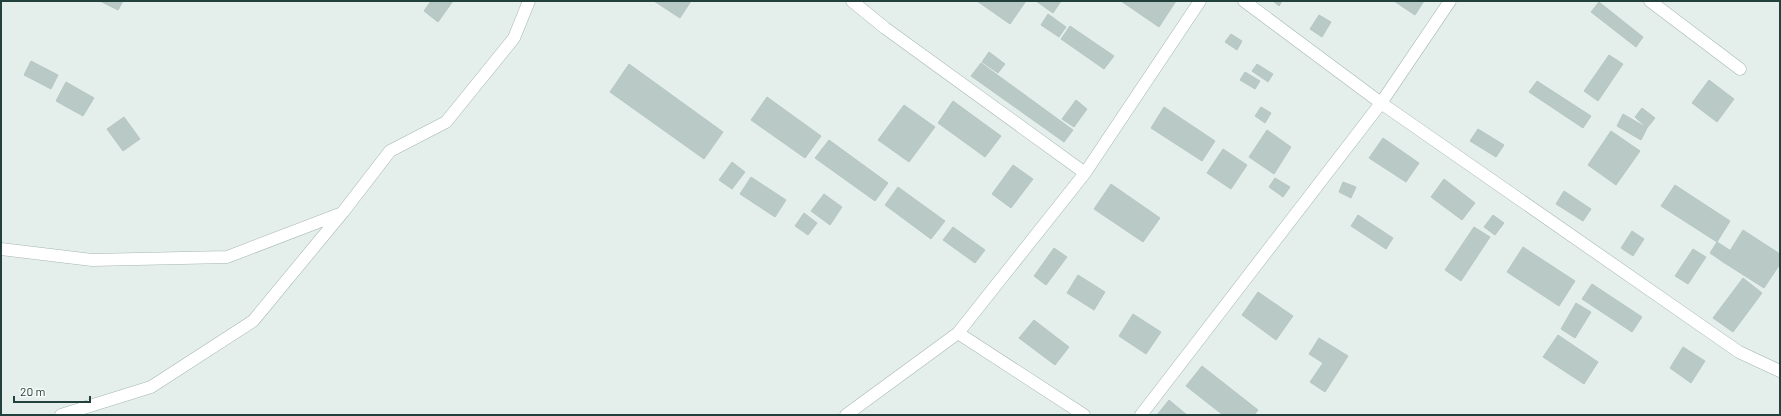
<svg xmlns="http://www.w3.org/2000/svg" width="1781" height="416" viewBox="0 0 1781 416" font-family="Barlow,sans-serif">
<rect width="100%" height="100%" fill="#e4eeeb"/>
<path fill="#b9c9c5" stroke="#b6c8c4" d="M100 1H123L118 10Z
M431 1H453L438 22 424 11Z
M654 1H691L680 18Z
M977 1H1026L1010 24Z
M1036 1H1061L1053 13Z
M1121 1H1176L1159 27Z
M1273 1H1282L1279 6Z
M1394 1H1424L1415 15Z
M1599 2 1643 37 1636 47 1591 12Z
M1048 14 1066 27 1059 37 1041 25Z
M1319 15 1331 22 1322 37 1310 29Z
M1070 26 1114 56 1104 69 1061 39Z
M1231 34 1242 41 1237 50 1225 42Z
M989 52 1005 64 998 73 982 62Z
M1609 55 1623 64 1598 101 1584 91Z
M31 61 58 75 51 89 24 75Z
M981 63 1073 130 1064 142 971 76Z
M629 64 723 132 704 159 610 92Z
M1257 64 1273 74 1268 82 1252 71Z
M1245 72 1260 81 1255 89 1240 80Z
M1709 80 1734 99 1717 122 1692 103Z
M1537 81 1591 116 1583 128 1529 92Z
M66 82 94 98 83 116 56 101Z
M767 97 821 136 805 158 751 120Z
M1076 100 1087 109 1074 127 1062 119Z
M953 101 1001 136 985 157 938 123Z
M904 105 935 127 909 162 878 140Z
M1164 107 1215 141 1202 161 1151 128Z
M1261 107 1271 113 1265 123 1255 116Z
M1642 108 1655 118 1647 128 1635 117Z
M1623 114 1647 128 1641 140 1617 126Z
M124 117 140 139 123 151 107 129Z
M1478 129 1504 145 1496 157 1470 141Z
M1267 130 1291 147 1274 174 1249 157Z
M1611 131 1640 151 1616 185 1588 165Z
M1383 138 1419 163 1406 182 1369 158Z
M829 140 888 183 875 201 815 158Z
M1223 149 1247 165 1231 189 1207 173Z
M732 162 745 172 732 189 719 180Z
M1013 165 1033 179 1011 208 992 194Z
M751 177 786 200 775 217 740 194Z
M1275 178 1290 187 1283 197 1269 187Z
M1444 179 1475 203 1462 220 1431 197Z
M1343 182 1356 187 1351 198 1339 192Z
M1111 184 1160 218 1143 242 1094 209Z
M1675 185 1730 221 1717 242 1661 206Z
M898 187 945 221 931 239 885 205Z
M1564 191 1591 209 1583 221 1556 204Z
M824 194 842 207 830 225 811 211Z
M804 213 817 223 808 235 795 226Z
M1358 215 1393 238 1386 249 1351 226Z
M1493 215 1504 223 1495 235 1484 227Z
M953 227 985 250 975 263 943 240Z
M1474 227 1490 237 1461 281 1445 270Z
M1743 230 1780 254V264L1764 288 1723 262Z
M1632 231 1644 239 1633 256 1621 248Z
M1717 242 1731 251 1723 262 1710 253Z
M1523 247 1575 281 1559 306 1507 272Z
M1054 248 1067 257 1046 285 1034 276Z
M1693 249 1706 257 1688 284 1675 276Z
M1078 275 1105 292 1094 310 1067 293Z
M1743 278 1762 293 1733 332 1713 318Z
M1592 284 1642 317 1632 332 1582 299Z
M1258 292 1293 316 1276 340 1242 315Z
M1576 303 1591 312 1575 338 1561 329Z
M1133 314 1161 332 1146 354 1119 336Z
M1034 320 1069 347 1055 365 1019 338Z
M1558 335 1598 362 1584 384 1543 357Z
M1319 338 1348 356 1325 392 1310 382 1323 363 1309 354Z
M1683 347 1705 361 1691 383 1670 368Z
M1202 366 1258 410 1254 415H1223L1186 386Z
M1169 400 1187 415H1157Z"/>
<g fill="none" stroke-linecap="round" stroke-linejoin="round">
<defs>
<path id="minor" d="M852 1 885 28 1085 173
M1244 1 1381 103 1739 352 1780 371
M1650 1 1740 69
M1 249 92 260 227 257 342 213
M958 333 1084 415
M61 415 151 387 253 321 343 212 390 151 446 122 514 38 529 1
M846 415 958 333 1085 173 1200 1
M1141 415 1381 103 1450 1"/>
</defs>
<use href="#minor" stroke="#a6b7b3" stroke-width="13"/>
<use href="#minor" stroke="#fff" stroke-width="12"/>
</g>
<rect width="1781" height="416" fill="none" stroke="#22413d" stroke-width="4"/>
<path d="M14 396v6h76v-6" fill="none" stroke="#22413d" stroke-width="2"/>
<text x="20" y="396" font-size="12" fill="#22413d" stroke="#f5faf8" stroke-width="3" paint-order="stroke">20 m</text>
</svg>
